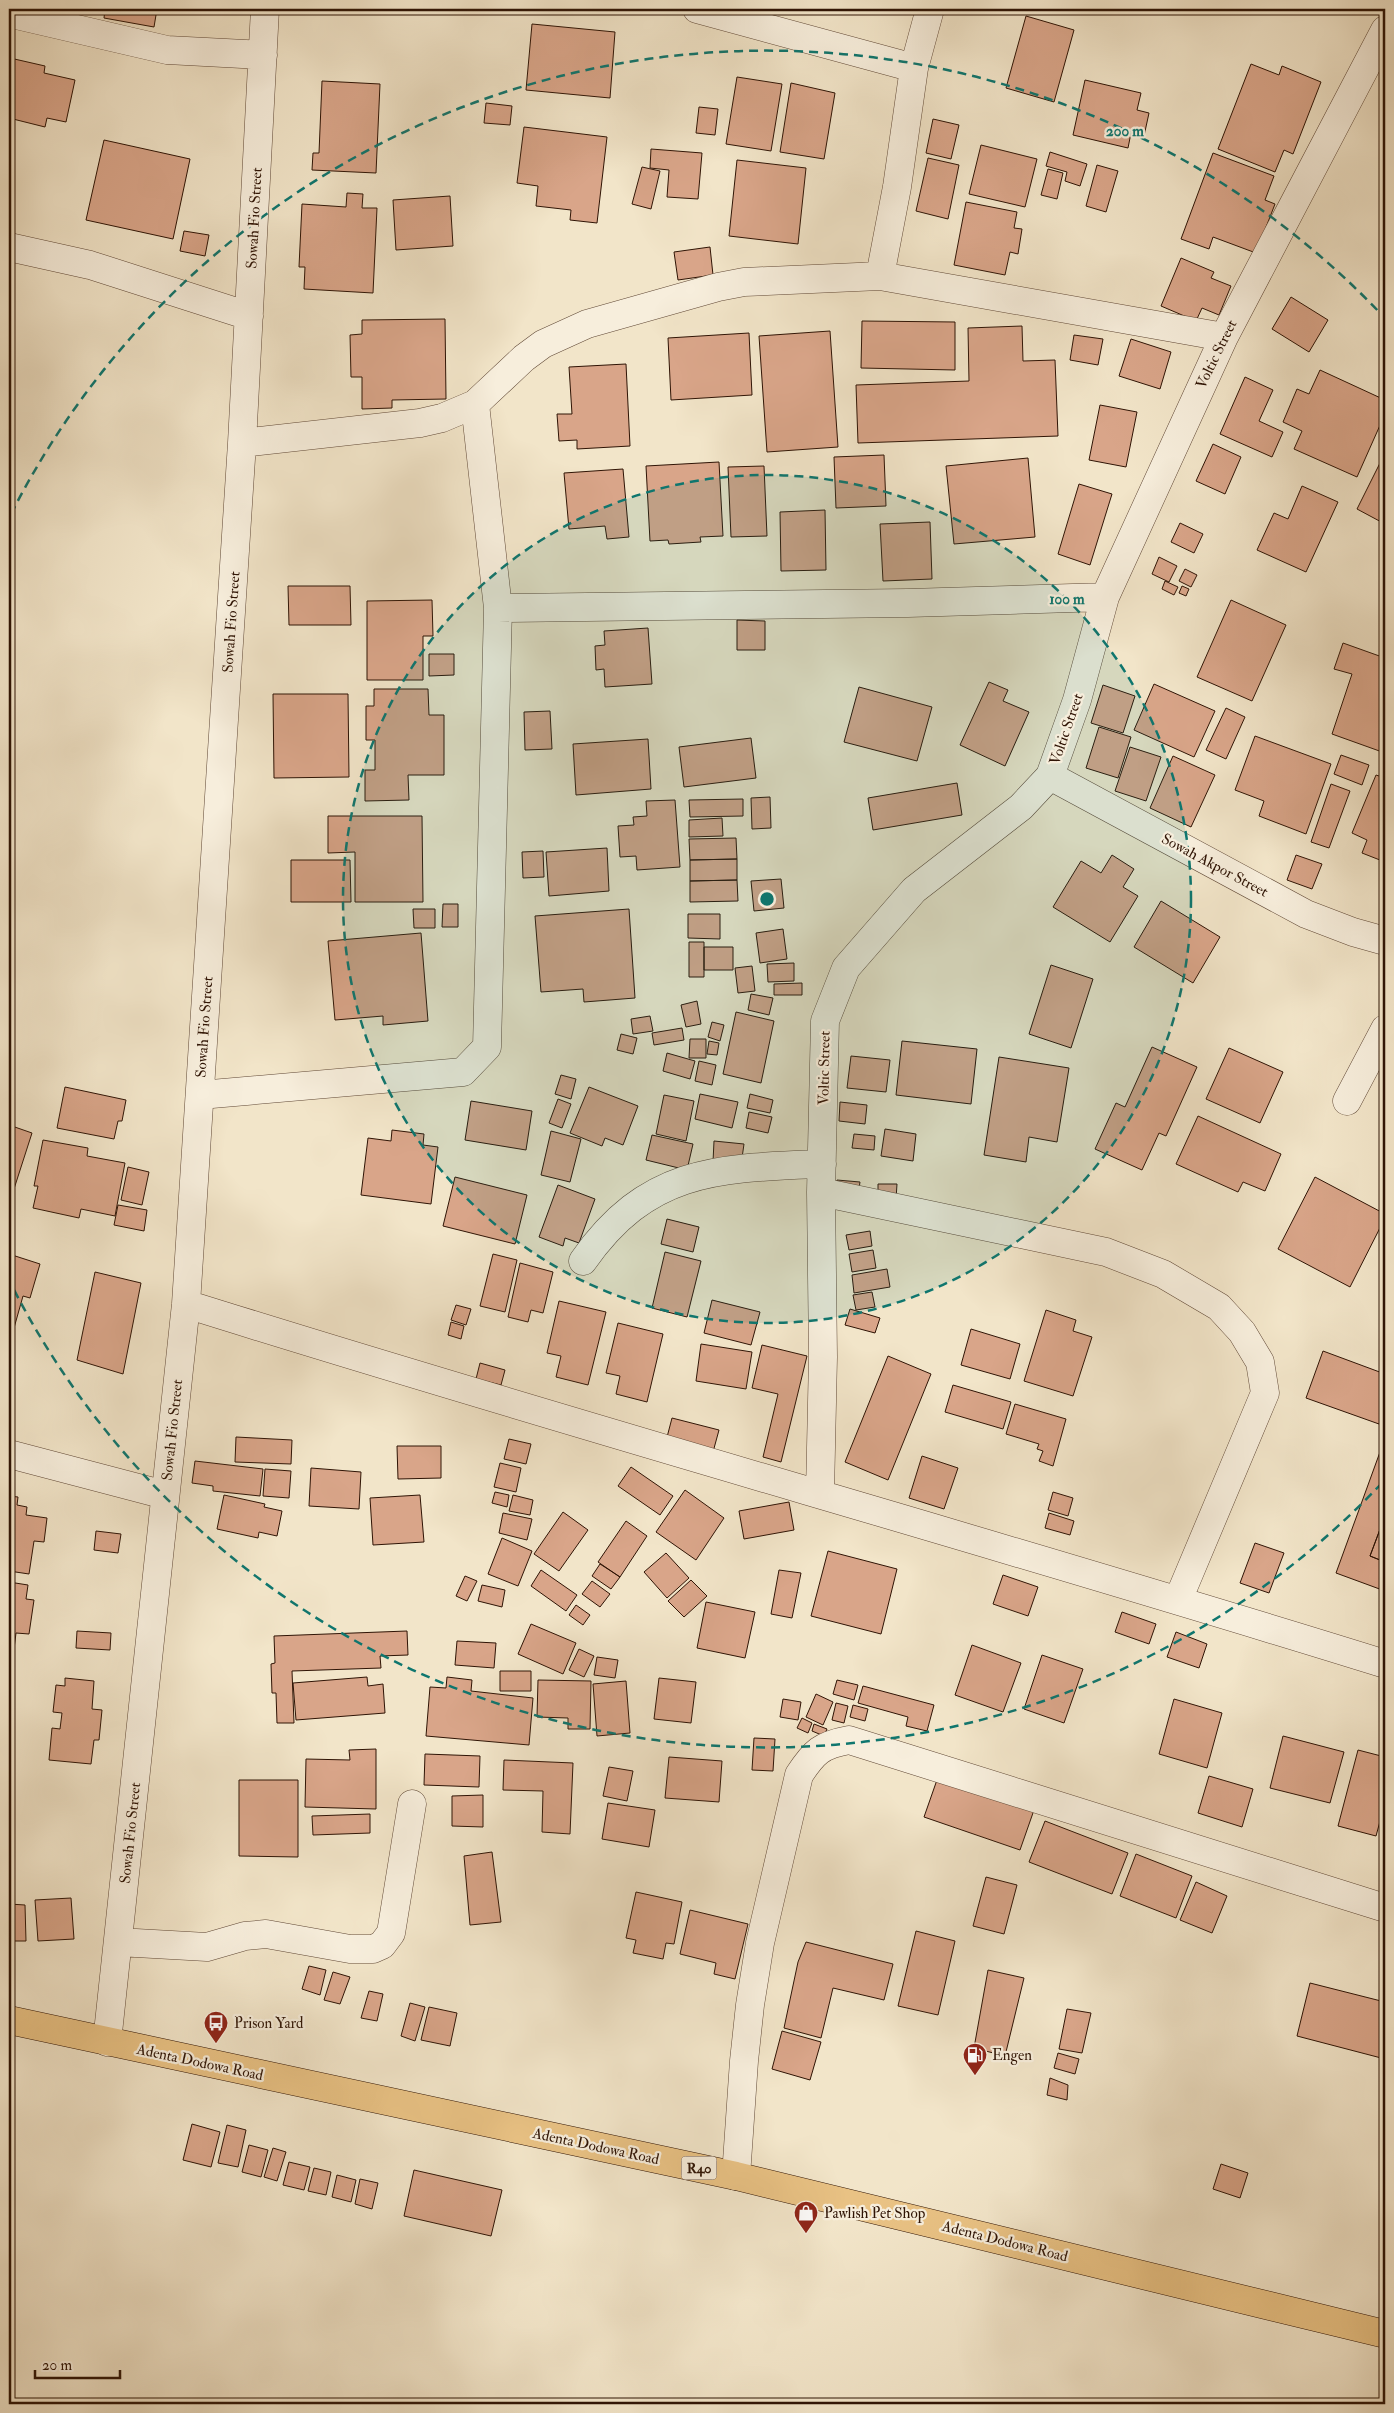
<svg xmlns="http://www.w3.org/2000/svg" width="1394" height="2413" viewBox="0 0 1394 2413" font-family="'IM FELL Double Pica',serif">
<rect width="100%" height="100%" fill="#f2e5c9"/>
<filter id="stains"><feTurbulence type="fractalNoise" baseFrequency=".004" numOctaves="4"/><feColorMatrix values="0 0 0 0 .2 0 0 0 0 .09 0 0 0 0 .02 0 0 0 .5 -.17"/></filter>
<radialGradient id="worn" r=".72"><stop offset=".6" stop-color="#630" stop-opacity="0"/><stop offset="1" stop-color="#630" stop-opacity=".3"/></radialGradient>
<path fill="#d9a589" stroke="#2f1405" d="M105 9H157L154 27 104 18Z
M1026 16 1074 30 1054 102 1006 88Z
M532 24 615 32 610 98 526 90Z
M10 58 45 66 44 73 75 80 66 122 47 118 45 127 9 118Z
M1251 64 1279 75 1282 66 1321 82 1293 154 1284 150 1275 172 1218 149Z
M737 77 782 84 771 151 726 144Z
M1085 80 1141 93 1137 110 1149 113 1144 136 1131 133 1128 148 1073 135Z
M322 81 380 84 376 173 312 170 313 153H319Z
M791 83 835 93 824 159 780 152Z
M486 103 512 106 510 125 484 123Z
M699 107 718 109 715 135 696 133Z
M933 119 959 125 951 159 926 153Z
M524 127 607 137 597 223 570 220 571 210 536 206 538 186 517 183Z
M104 140 190 159 173 239 86 220Z
M981 145 1037 159 1025 207 969 194Z
M651 149 702 153 698 199 667 197 669 170 650 168Z
M1050 152 1087 164 1080 186 1065 181 1067 172 1046 166Z
M1213 153 1274 176 1265 200 1275 204 1256 253 1213 237 1209 249 1181 239Z
M928 158 959 165 948 219 916 211Z
M737 160 806 168 798 244 729 236Z
M1097 165 1118 171 1106 212 1086 206Z
M642 167 660 171 651 209 632 204Z
M1048 169 1063 173 1057 199 1041 195Z
M347 193 363 194 362 208H377L373 293 304 289 305 267H299L302 204 346 207Z
M450 196 453 246 396 250 393 200Z
M966 202 1017 212 1014 228 1022 229 1018 254 1010 252 1005 275 954 265Z
M184 231 209 235 205 256 180 251Z
M710 247 713 275 678 280 674 252Z
M1181 258 1214 272 1211 278 1231 286 1219 315 1202 308 1196 321 1161 306Z
M1291 297 1328 320 1309 352 1272 329Z
M445 319 446 399 392 400V408L362 409V377H351L350 335 362 334V320Z
M862 321 955 322V370L861 368Z
M1022 326 1023 361 1055 360 1058 436 858 443 856 385 969 381 968 328Z
M830 331 838 447 767 452 759 336Z
M749 333 752 395 671 400 668 338Z
M1074 335 1103 339 1098 365 1070 360Z
M1131 339 1171 352 1160 389 1119 376Z
M626 364 630 446 577 449V440L559 441 557 414H572L569 367Z
M1320 370 1385 400V414L1357 477 1294 449 1302 431 1283 422 1297 389 1309 394Z
M1245 377 1273 390 1259 421 1283 432 1272 457 1220 434Z
M1100 405 1137 412 1126 467 1089 460Z
M1213 444 1241 457 1225 494 1196 481Z
M884 455 886 506 836 508 834 457Z
M1028 458 1035 537 954 544 946 466Z
M1381 461 1385 463V524L1357 509Z
M719 462 723 536 700 537 701 542 669 544 668 540 650 541 646 466Z
M764 466 767 536 731 537 728 467Z
M623 469 629 537 607 539 605 526 569 529 564 473Z
M1079 484 1112 494 1090 565 1058 554Z
M1302 486 1338 502 1306 572 1257 550 1274 513 1288 519Z
M825 510 826 570 781 571 780 512Z
M930 522 932 579 883 581 880 524Z
M1180 523 1203 534 1194 553 1171 542Z
M1159 557 1177 566 1169 582 1152 574Z
M1185 569 1197 575 1191 587 1179 581Z
M1165 581 1178 587 1174 595 1162 589Z
M288 586H350L351 625H289Z
M1182 586 1189 589 1186 596 1179 593Z
M432 600 433 636H423V680H367V601Z
M1231 600 1286 625 1252 701 1197 677Z
M737 620 765 621V650H737Z
M648 628 652 684 605 687 604 669 596 670 595 646 605 645 604 631Z
M1343 643 1385 658V753L1332 734 1352 674 1334 669Z
M429 654H454V675L429 676Z
M989 682 1008 690 1003 701 1029 712 1005 766 960 745Z
M1154 684 1215 711 1194 757 1134 730Z
M1103 685 1135 696 1123 733 1091 723Z
M859 687 932 707 917 761 844 742Z
M374 689H428L429 715H444V775H408L409 800 365 801V770H375V740H366V706H374Z
M273 694H348L349 777 274 778Z
M1226 708 1245 717 1226 759 1206 750Z
M550 711 552 749 525 750 524 712Z
M1099 727 1131 737 1118 778 1086 768Z
M1255 736 1331 764 1306 834 1259 816 1264 801 1235 790Z
M751 738 756 778 684 787 679 747Z
M648 739 651 789 576 795 573 744Z
M1130 747 1161 757 1146 801 1115 791Z
M1341 755 1369 765 1362 785 1334 774Z
M1173 756 1215 775 1191 827 1150 808Z
M1376 775 1385 778V862L1362 853 1367 840 1352 833Z
M957 783 962 815 873 830 868 798Z
M1331 784 1350 791 1329 848 1311 842Z
M770 797 771 828 752 829 751 798Z
M743 799V816L690 817 689 800Z
M675 800 680 867 637 870 636 856 620 857 618 826 634 825 633 817 647 816 646 801Z
M328 816H422L423 902H355V852L328 853Z
M722 818 723 836 689 837V820Z
M736 838 737 859 690 860 689 839Z
M607 848 609 891 549 896 546 852Z
M543 851 544 877 523 878 522 852Z
M1112 855 1134 869 1123 887 1138 896 1110 942 1053 907 1081 861 1101 873Z
M1296 855 1322 864 1312 889 1287 880Z
M737 859V880L690 881V860Z
M291 860H350L351 902H291Z
M781 879 784 908 754 911 751 881Z
M737 880 738 901 690 902V881Z
M1161 901 1220 937 1193 983 1134 947Z
M443 904H458V927H442Z
M413 909H435V928H414Z
M629 909 635 998 584 1002 583 989 541 992 535 916Z
M688 914H720V939L688 938Z
M783 929 787 959 760 963 756 933Z
M421 933 428 1021 383 1025V1016L335 1020 328 941Z
M689 942H704V977H689Z
M704 947H733V970H704Z
M794 963V981L768 982 767 964Z
M1051 965 1093 979 1071 1048 1029 1034Z
M752 966 755 991 738 993 735 968Z
M802 983V995H774V984Z
M751 994 773 998 769 1015 748 1010Z
M697 1001 701 1024 686 1027 681 1005Z
M736 1012 774 1021 761 1083 723 1074Z
M650 1016 653 1031 633 1034 631 1019Z
M712 1022 724 1025 720 1041 708 1037Z
M682 1028 684 1040 654 1045 652 1033Z
M621 1034 637 1038 633 1054 617 1050Z
M690 1039H706V1058H689Z
M709 1041 719 1043 717 1055 707 1054Z
M902 1041 977 1049 971 1104 896 1095Z
M1152 1047 1197 1067 1166 1136 1159 1133 1142 1170 1095 1149 1116 1103 1125 1107Z
M1229 1048 1283 1072 1260 1123 1206 1099Z
M667 1053 695 1061 690 1079 663 1071Z
M851 1056 890 1060 886 1092 847 1088Z
M999 1057 1069 1068 1057 1142 1029 1137 1026 1162 984 1155Z
M699 1061 716 1065 712 1085 695 1081Z
M561 1075 576 1079 571 1099 555 1094Z
M65 1087 126 1100 122 1121H118L114 1139 57 1128Z
M589 1087 638 1106 623 1145 605 1138 602 1146 570 1133Z
M700 1094 738 1102 732 1128 695 1119Z
M750 1094 773 1100 770 1113 747 1108Z
M664 1095 694 1101 686 1141 656 1134Z
M558 1099 571 1104 562 1128 549 1123Z
M471 1101 532 1111 526 1150 465 1140Z
M840 1102 867 1105 865 1124 839 1121Z
M749 1112 772 1117 768 1133 746 1128Z
M1198 1116 1281 1154 1265 1191 1243 1182 1238 1192 1176 1164Z
M9 1125 32 1133 13 1192 9 1190Z
M885 1129 916 1134 913 1161 881 1156Z
M392 1130 424 1134 423 1145 438 1147 431 1204 361 1195 368 1138 391 1141Z
M551 1131 581 1139 570 1182 541 1175Z
M854 1134 875 1136 874 1150 852 1148Z
M652 1135 693 1144 687 1170 646 1160Z
M43 1140 88 1148 87 1156 125 1163 115 1216 81 1209 79 1218 33 1208 38 1186H34Z
M714 1141 744 1144 741 1165 713 1162Z
M128 1167 149 1172 142 1205 121 1200Z
M455 1177 527 1195 515 1244 443 1226Z
M1315 1177 1385 1214V1218L1350 1287 1278 1249Z
M837 1180 860 1182 858 1195 836 1192Z
M878 1184H897L896 1199 878 1198Z
M558 1185 595 1199 579 1243 565 1238 563 1246 539 1237Z
M118 1205 147 1210 144 1231 114 1225Z
M667 1219 699 1227 693 1252 661 1244Z
M870 1231 872 1246 849 1250 846 1235Z
M873 1250 876 1268 852 1272 849 1254Z
M665 1252 701 1261 687 1317 652 1308Z
M9 1254 40 1264 30 1298 23 1296 14 1328 9 1326Z
M493 1254 517 1260 505 1312 480 1306Z
M520 1263 553 1272 543 1313 531 1310 528 1322 508 1317Z
M887 1269 890 1287 854 1293 852 1275Z
M95 1272 141 1283 123 1374 77 1360Z
M872 1292 875 1307 856 1310 853 1295Z
M712 1300 760 1312 751 1345 704 1333Z
M559 1301 606 1312 588 1385 556 1377 561 1356 547 1353Z
M456 1305 471 1309 466 1325 451 1320Z
M850 1309 880 1318 875 1333 845 1325Z
M1046 1310 1076 1320 1073 1331 1092 1337 1073 1396 1024 1381Z
M451 1322 464 1326 461 1339 448 1335Z
M618 1323 663 1334 647 1402 616 1394 620 1376 606 1373Z
M971 1329 1020 1344 1010 1379 961 1365Z
M701 1344 752 1352 746 1389 696 1381Z
M762 1345 807 1356 781 1462 763 1457 778 1394 752 1388Z
M1323 1351 1385 1374V1406L1379 1424 1306 1398Z
M888 1356 931 1374 888 1480 845 1462Z
M480 1363 505 1370 501 1385 476 1379Z
M953 1385 1011 1402 1003 1429 945 1412Z
M1015 1404 1066 1419 1053 1466 1039 1461 1043 1451 1037 1449 1039 1444 1006 1434Z
M672 1418 719 1430 713 1452 666 1441Z
M236 1437 292 1440 291 1464 235 1462Z
M509 1439 531 1444 526 1464 504 1459Z
M1384 1441 1385 1516 1370 1556 1385 1562V1591L1336 1573Z
M397 1446H441V1478L398 1479Z
M922 1456 958 1468 944 1509 909 1498Z
M195 1461 263 1469 260 1496 213 1491V1486L192 1483Z
M500 1463 521 1468 516 1492 494 1487Z
M631 1467 673 1496 660 1515 618 1486Z
M311 1468 361 1472 359 1509 309 1506Z
M265 1469 291 1471 289 1498 263 1496Z
M685 1490 724 1518 696 1560 656 1532Z
M495 1492 509 1495 507 1507 492 1503Z
M1053 1492 1073 1498 1068 1516 1048 1510Z
M224 1495 265 1504 264 1507 282 1511 277 1536 259 1532 258 1538 217 1529Z
M420 1495 424 1542 373 1545 370 1498Z
M513 1495 533 1500 530 1515 509 1511Z
M9 1496 18 1497 17 1505 27 1507 26 1515 47 1518 44 1542 34 1541 29 1574 9 1571Z
M789 1502 794 1530 744 1539 739 1511Z
M563 1512 588 1530 559 1571 534 1554Z
M503 1513 532 1519 527 1540 499 1533Z
M1049 1513 1074 1521 1070 1535 1045 1528Z
M1385 1516V1562L1370 1556Z
M626 1521 647 1536 620 1577 598 1562Z
M96 1531 121 1534 118 1553 94 1550Z
M502 1538 532 1551 518 1586 488 1574Z
M1255 1543 1284 1553 1269 1593 1240 1583Z
M828 1551 897 1569 881 1634 811 1616Z
M666 1553 689 1578 667 1598 644 1572Z
M600 1564 620 1577 611 1589 592 1576Z
M541 1570 577 1595 566 1611 531 1586Z
M779 1570 801 1573 792 1618 771 1614Z
M1003 1575 1038 1587 1028 1616 993 1604Z
M465 1576 477 1581 467 1601 456 1596Z
M691 1580 707 1596 684 1617 668 1601Z
M592 1581 610 1594 600 1607 582 1594Z
M9 1582 28 1585 26 1599 34 1600 29 1634 16 1633 12 1665H9Z
M482 1585 505 1590 502 1607 478 1601Z
M706 1602 755 1612 745 1658 697 1648Z
M576 1605 590 1615 583 1625 569 1615Z
M1122 1612 1156 1624 1149 1644 1115 1632Z
M531 1624 576 1643 563 1674 518 1654Z
M77 1631 111 1633 110 1650 76 1648Z
M407 1631 408 1655 380 1656 381 1668 292 1671 294 1723H277L276 1693H272L271 1664 275 1663 274 1636Z
M1176 1632 1207 1644 1199 1668 1167 1657Z
M457 1641 496 1643 494 1668 455 1665Z
M972 1645 1021 1663 1003 1712 955 1695Z
M579 1649 594 1656 584 1677 569 1670Z
M1042 1655 1083 1669 1064 1723 1024 1709Z
M597 1657 618 1660 615 1678 594 1675Z
M500 1671H531V1691H500Z
M367 1677 368 1686 383 1684 385 1713 296 1720 293 1683Z
M447 1677 472 1680 471 1691 533 1698 529 1745 426 1736 430 1687 446 1688Z
M65 1678 94 1681 92 1709 102 1710 99 1740H94L91 1764 49 1760 52 1728 60 1729 62 1713 53 1712 56 1685 65 1686Z
M659 1678 696 1682 691 1723 654 1719Z
M538 1680 591 1681 590 1729H568V1718L537 1717Z
M837 1680 858 1685 854 1700 833 1694Z
M626 1681 630 1733 597 1736 593 1684Z
M863 1686 934 1705 927 1731 906 1726 908 1717 858 1703Z
M816 1694 833 1702 823 1725 806 1717Z
M783 1699 801 1702 798 1720 780 1717Z
M1174 1699 1222 1713 1207 1768 1159 1754Z
M836 1703 848 1706 844 1723 832 1720Z
M853 1705 868 1709 865 1721 850 1717Z
M802 1718 812 1723 808 1733 797 1728Z
M814 1724 827 1729 824 1736 812 1731Z
M1283 1736 1344 1752 1330 1803 1270 1788Z
M754 1738 775 1739 773 1771 752 1770Z
M376 1749V1809L305 1807 306 1759 350 1760 349 1750Z
M1358 1750 1385 1757V1803L1376 1836 1338 1826Z
M425 1754 480 1756 479 1787 424 1785Z
M669 1757 722 1761 719 1802 665 1798Z
M504 1760 573 1763 570 1834 542 1832 543 1791 503 1790Z
M609 1767 633 1771 627 1801 603 1796Z
M1209 1776 1253 1789 1242 1827 1198 1813Z
M938 1777 1034 1810 1020 1850 924 1817Z
M239 1780H298V1857L239 1856Z
M483 1795V1827L452 1826V1796Z
M608 1803 655 1810 649 1847 602 1839Z
M370 1814V1833L313 1835 312 1816Z
M1045 1821 1128 1853 1112 1894 1029 1862Z
M492 1852 501 1922 470 1925 464 1856Z
M1136 1854 1192 1876 1176 1918 1120 1896Z
M986 1877 1017 1885 1004 1934 973 1926Z
M1196 1882 1227 1896 1212 1933 1180 1920Z
M636 1892 682 1902 674 1944 666 1943 663 1959 633 1953 636 1940 626 1938Z
M71 1898 74 1939 38 1941 35 1900Z
M9 1904 25 1905 26 1941H9Z
M690 1910 748 1924 735 1979 714 1974 716 1963 680 1954Z
M916 1931 955 1941 938 2015 898 2006Z
M806 1942 893 1964 884 2000 833 1988 821 2038 784 2028 798 1962Z
M309 1966 326 1970 320 1995 302 1989Z
M988 1970 1024 1978 1005 2056 974 2048Z
M333 1972 350 1977 340 2004 324 2000Z
M1310 1983 1385 2002V2059L1297 2036Z
M369 1991 383 1994 377 2021 361 2018Z
M410 2003 425 2007 415 2041 401 2036Z
M429 2007 457 2013 450 2046 421 2040Z
M1067 2009 1091 2013 1082 2053 1059 2049Z
M782 2031 821 2042 810 2080 772 2069Z
M1058 2053 1079 2059 1075 2074 1054 2068Z
M1050 2078 1068 2085 1067 2100 1047 2095Z
M192 2124 220 2132 211 2167 183 2160Z
M227 2125 246 2130 238 2167 218 2163Z
M249 2145 268 2150 261 2177 242 2172Z
M273 2148 286 2152 277 2181 264 2177Z
M289 2162 310 2167 304 2190 283 2185Z
M1221 2164 1248 2173 1240 2198 1213 2189Z
M314 2168 331 2172 326 2195 308 2191Z
M414 2170 502 2190 491 2236 404 2216Z
M337 2175 356 2180 351 2202 332 2197Z
M360 2179 378 2183 372 2209 355 2204Z"/>
<g fill="none" stroke-linecap="round" stroke-linejoin="round">
<defs>
<path id="minor" d="M697 9 914 68
M930 9 914 68 897 187 880 276 1224 337
M12 14 167 50 263 55
M9 247 90 265 249 316
M242 443 420 423 442 418 475 404 524 358 543 344 587 324 718 287 744 282 880 276
M498 608 908 603 1105 597
M1050 776 1306 914 1353 932 1385 941
M200 1095 463 1072 487 1047 498 608 475 404
M1347 1101 1385 1029
M821 1192 1106 1252 1163 1274 1219 1307 1242 1332 1260 1362 1265 1393 1178 1600
M583 1261C648 1168 718 1168 822 1164
M186 1304C584 1429 987 1540 1385 1664
M9 1454 165 1495
M820 1493 823 1357 821 1192 825 1021 846 968 914 890 1021 807 1050 776 1077 700 1105 597 1224 337 1385 30
M118 1942 207 1947 245 1936 266 1934 350 1949H373L382 1945 391 1933 412 1804
M107 2042 186 1304 242 443 265 9
M736 2176 744 2061 750 2005 760 1943 799 1775C814 1752 821 1745 849 1740L1385 1908"/>
<path id="major" d="M9 2020 736 2176 1385 2334"/>
</defs>
<use href="#minor" stroke="#604836" stroke-width="29"/>
<use href="#major" stroke="#2f1405" stroke-width="29"/>
<use href="#minor" stroke="#f7eedc" stroke-width="28"/>
<use href="#major" stroke="#e9c284" stroke-width="28"/>
</g>
<circle cx="767" cy="899" r="424" fill="#0f766e" fill-opacity=".12"/>
<g fill="none" stroke="#0f766e" stroke-width="2.5" stroke-dasharray="9 6">
<circle cx="767" cy="899" r="424"/>
<path d="M1382 1483A848 848 0 0 1 11 1284M11 514A848 848 0 0 1 1382 315"/>
</g>
<defs>
<symbol id="bus-pin" viewBox="-11 -11 22 30"><path d="M0 17L-7.5 6A9.5 9.5 0 1 1 7.5 6Z" fill="#8f2418" stroke="#f7eedc"/><path d="M-5-6H5V4H4V6H2V4H-2V6H-4V4H-5ZM-3.5-4V0h7V-4ZM-3.5 1.2v1.5H-2V1.2ZM2 1.2v1.5H3.5V1.2Z" fill="#fff"/></symbol>
<symbol id="fuel-pin" viewBox="-11 -11 22 30"><path d="M0 17L-7.5 6A9.5 9.5 0 1 1 7.5 6Z" fill="#8f2418" stroke="#f7eedc"/><path d="M-5.5-6h7V0h2V4h1.3V-2.5L3-4.5l.8-.8L6-3V5H2.5V1h-1V6h-7ZM-4.2-4.7v3.2H.2V-4.7Z" fill="#fff"/></symbol>
<symbol id="shop-pin" viewBox="-11 -11 22 30"><path d="M0 17L-7.5 6A9.5 9.5 0 1 1 7.5 6Z" fill="#8f2418" stroke="#f7eedc"/><path d="M-5-2.5h2.3a2.7 3.5 0 0 1 5.4 0H5L5.5 6h-11ZM-1.5-2.5h3a1.5 2.3 0 0 0-3 0Z" fill="#fff"/></symbol>
</defs>
<g fill-rule="evenodd">
<use href="#bus-pin" x="202" y="2009" width="28" height="38"/>
<use href="#fuel-pin" x="961" y="2041" width="28" height="38"/>
<use href="#shop-pin" x="792" y="2199" width="28" height="38"/>
</g>
<g text-anchor="middle" stroke-width="4.5" stroke-linejoin="round" paint-order="stroke">
<rect fill="#f7eedc" stroke="#6b5546" stroke-width="1" x="681.5" y="2156.5" width="35" height="23" rx="4"/>
<g font-size="14" font-weight="bold" fill="#2f1405">
<text x="699" y="2173">R40</text>
</g>
<g font-size="15" fill="#2f1405" stroke="#f7eedc">
<text transform="translate(254 218) rotate(-87)" y="5">Sowah Fio Street</text>
<text transform="translate(1216 354) rotate(-64)" y="5">Voltic Street</text>
<text transform="translate(231 622) rotate(-86)" y="5">Sowah Fio Street</text>
<text transform="translate(1066 729) rotate(-71)" y="5">Voltic Street</text>
<text transform="translate(1215 865) rotate(28)" y="5">Sowah Akpor Street</text>
<text transform="translate(204 1027) rotate(-86)" y="5">Sowah Fio Street</text>
<text transform="translate(824 1068) rotate(-89)" y="5">Voltic Street</text>
<text transform="translate(172 1430) rotate(-84)" y="5">Sowah Fio Street</text>
<text transform="translate(130 1833) rotate(-84)" y="5">Sowah Fio Street</text>
<text transform="translate(200 2062) rotate(12)" y="5">Adenta Dodowa Road</text>
<text transform="translate(596 2146) rotate(12)" y="5">Adenta Dodowa Road</text>
<text transform="translate(1005 2241) rotate(14)" y="5">Adenta Dodowa Road</text>
</g>
<g font-size="15" fill="#2f1405" stroke="#f7eedc" text-anchor="start">
<text x="234" y="2028">Prison Yard</text>
<text x="992" y="2060">Engen</text>
<text x="824" y="2218">Pawlish Pet Shop</text>
</g>
</g>
<circle cx="767" cy="899" r="8" fill="#0f766e" stroke="#f7eedc" stroke-width="2.5"/>
<g font-size="15" text-anchor="middle" font-weight="bold" fill="#0f766e" stroke="#f7eedc" stroke-width="4.5" stroke-linejoin="round" paint-order="stroke">
<text x="1125" y="136">200 m</text>
<text x="1067" y="604">100 m</text>
</g>
<rect width="1394" height="2413" fill="none" stroke="#f2e5c9" stroke-width="30"/>
<rect x="10" y="10" width="1374" height="2393" fill="none" stroke="#2f1405" stroke-width="2.5"/>
<rect x="15" y="15" width="1364" height="2383" fill="none" stroke="#2f1405"/>
<path d="M35 2370v8h85v-8" fill="none" stroke="#2f1405" stroke-width="2.5"/>
<text x="42" y="2370" font-size="15" fill="#2f1405" stroke="#f7eedc" stroke-width="4" paint-order="stroke">20 m</text>
<rect width="100%" height="100%" filter="url(#stains)"/>
<rect width="100%" height="100%" fill="url(#worn)"/>
</svg>
